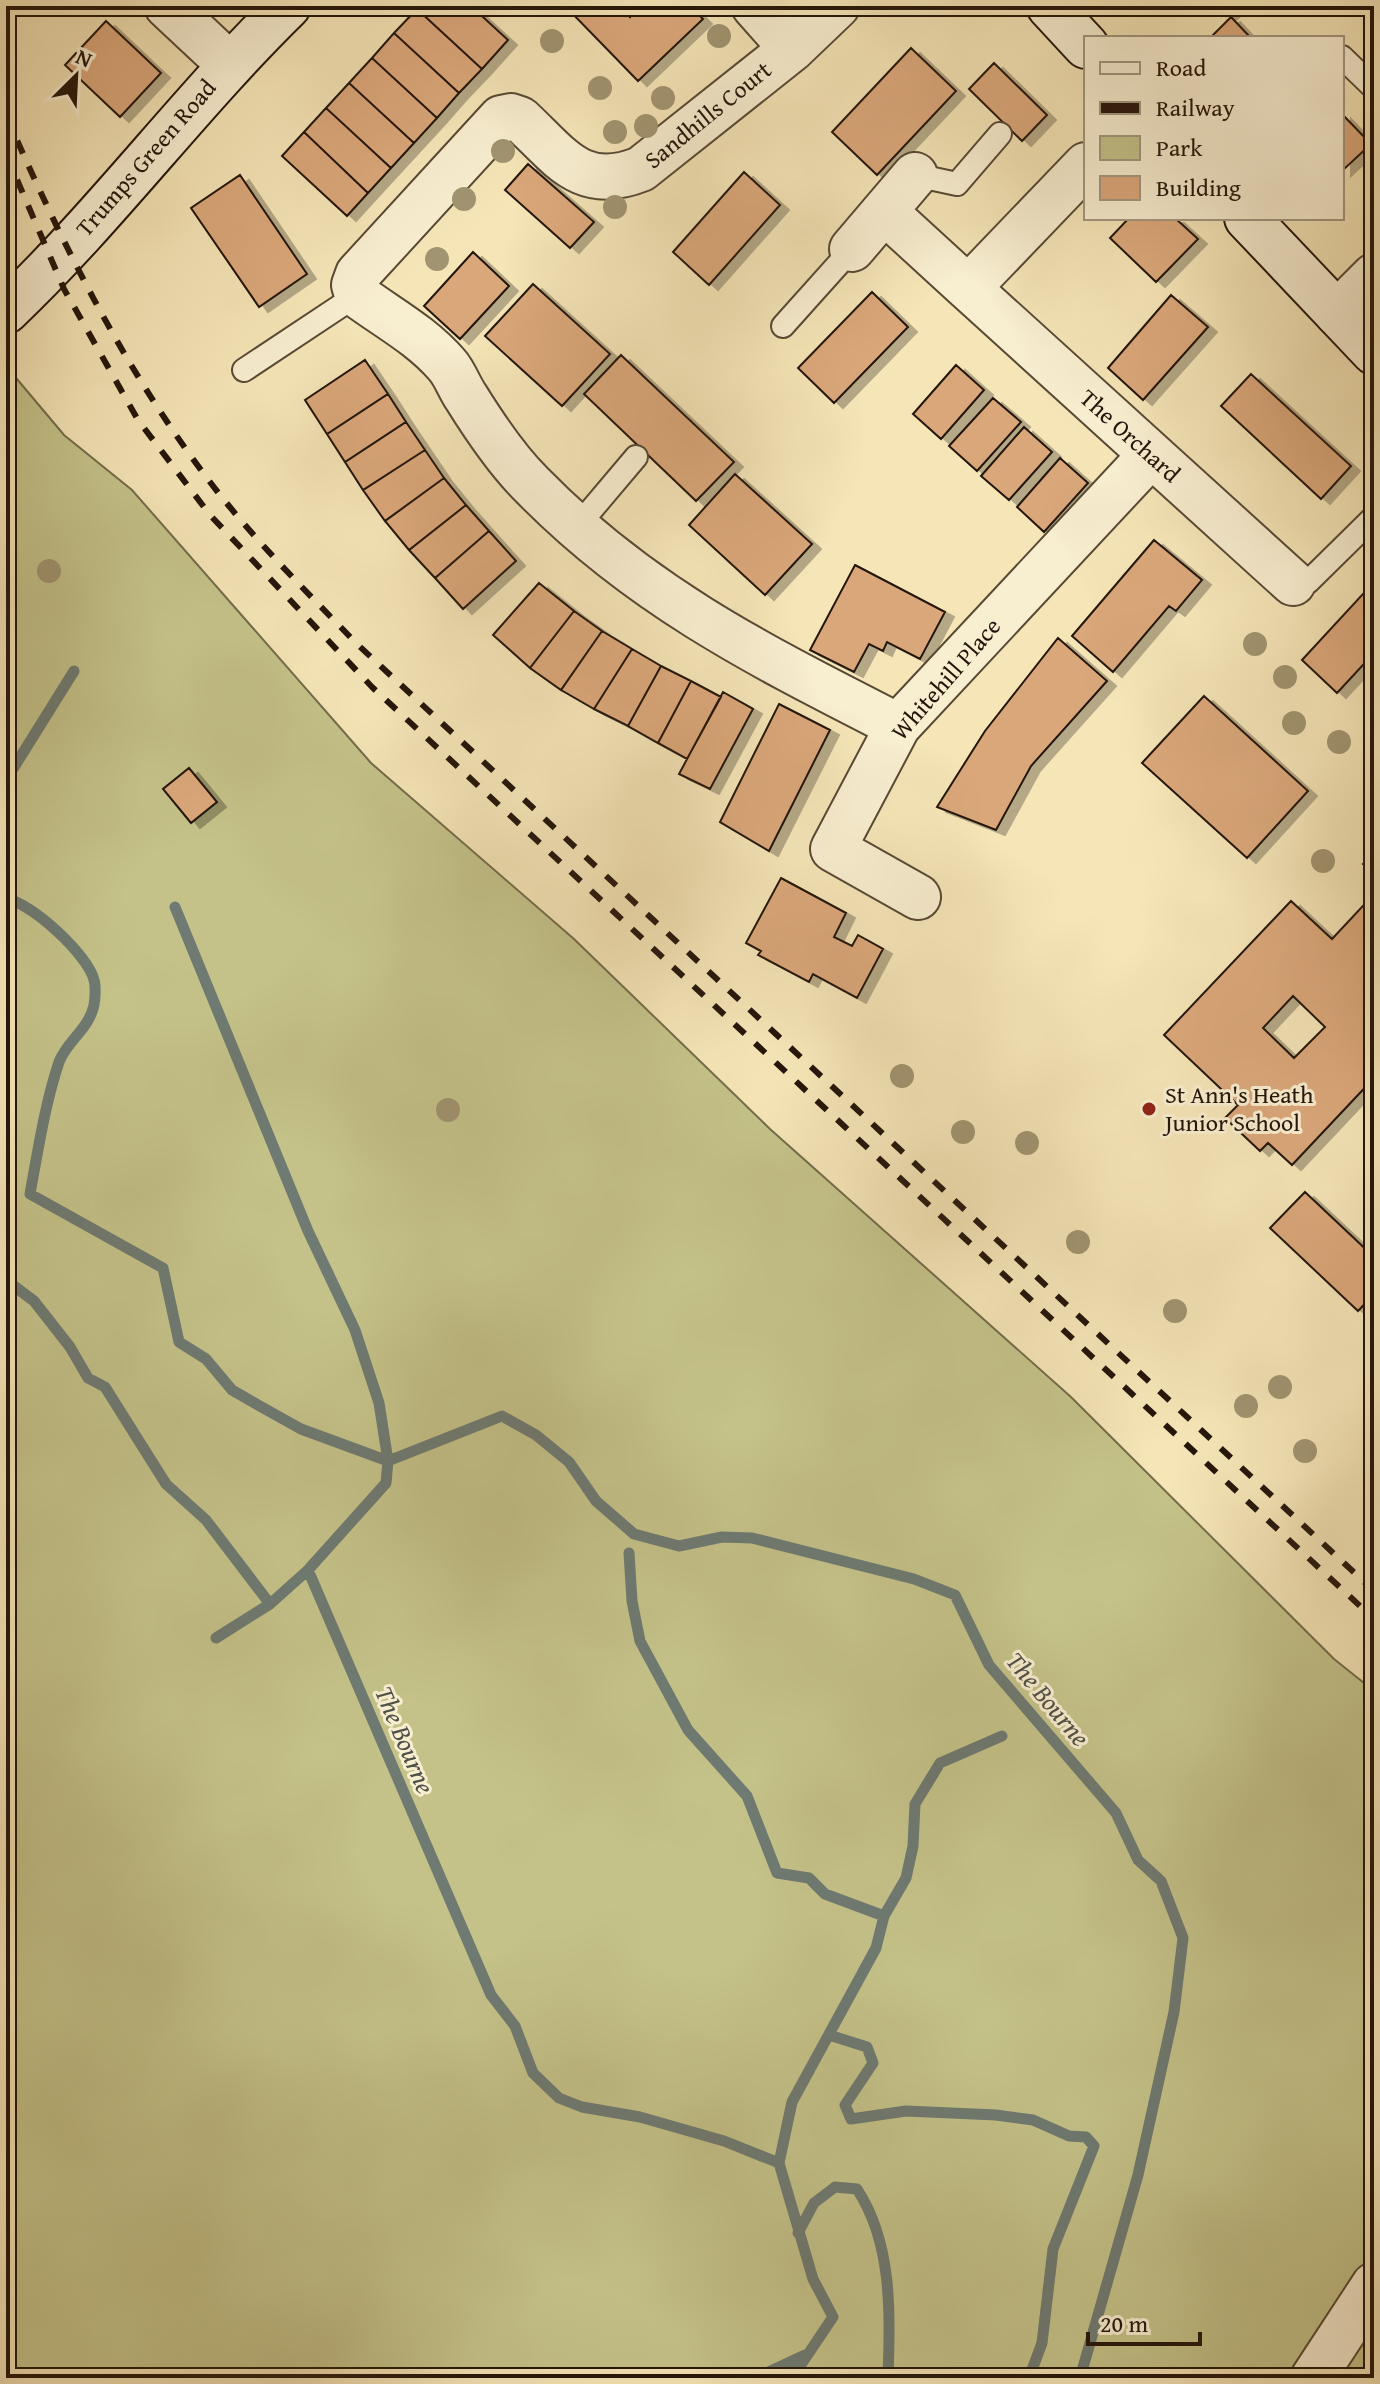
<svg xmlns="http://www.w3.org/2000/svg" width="1380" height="2384" viewBox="0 0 1380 2384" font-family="'Gentium Book Plus',serif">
<defs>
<filter id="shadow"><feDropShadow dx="9" dy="5" stdDeviation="0" flood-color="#0004"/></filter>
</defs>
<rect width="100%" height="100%" fill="#f5e5b7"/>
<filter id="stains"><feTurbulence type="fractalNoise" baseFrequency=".0025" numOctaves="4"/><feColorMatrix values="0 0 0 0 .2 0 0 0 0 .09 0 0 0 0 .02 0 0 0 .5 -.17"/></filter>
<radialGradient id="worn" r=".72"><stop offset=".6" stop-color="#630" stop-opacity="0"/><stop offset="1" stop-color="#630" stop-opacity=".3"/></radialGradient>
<path fill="#c4c289" stroke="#746c4a" stroke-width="2" d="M6 366 64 435 132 490 371 763 574 939 770 1129 1071 1397 1334 1659 1374 1691V2378H6Z"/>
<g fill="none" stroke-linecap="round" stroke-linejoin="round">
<path stroke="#6e7a72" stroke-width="11" d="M6 780 74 671
M6 899C31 902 88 955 94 980 96 986 95 999 94 1005 89 1029 67 1041 59 1062 45 1104 38 1150 30 1194L163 1268 179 1342 206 1359 232 1390 258 1405 301 1429 388 1461 386 1483 308 1570 491 1995 515 2026 533 2073 559 2098 582 2107 640 2117 724 2141 779 2163 813 2279 833 2317 792 2378
M175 907 308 1231 355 1330 379 1403 388 1461 502 1416 536 1435 569 1462 596 1501 634 1534 679 1546 722 1537 752 1538 914 1579 955 1595 989 1665 1116 1813 1138 1860 1161 1881 1183 1938 1174 2012 1138 2175 1080 2378
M6 1280 34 1301 70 1347 88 1378 105 1387 166 1484 206 1520 270 1604 308 1570
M629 1553 632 1601 640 1641 688 1730 747 1796 777 1873 809 1878 825 1894 884 1916 876 1948 792 2102 779 2163
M216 1638 270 1604
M884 1916 906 1878 913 1846 915 1804 940 1763 1002 1736
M829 2035 867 2047 873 2063 845 2105 851 2119 906 2111 996 2115 1033 2120 1069 2136 1086 2137 1094 2146 1053 2249 1042 2343 1029 2378
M798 2233 814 2203 835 2187 857 2189C893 2244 890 2314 888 2378
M756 2378 805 2355"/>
</g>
<path fill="#daa77a" stroke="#24150a" stroke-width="2" fill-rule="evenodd" filter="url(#shadow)" d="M419 6H471L508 40 482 69 417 9Z
M565 6H620L630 17 642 6H690L703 19 638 81Z
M1217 6H1237L1226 16Z
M417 9 482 69 459 93 394 33Z
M1231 17 1251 38H1210Z
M106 21 161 73 120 117 65 65Z
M394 33 459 93 437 118 372 58Z
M911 48 956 91 877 175 832 132Z
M372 58 437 118 414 143 349 83Z
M994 63 1047 115 1022 141 969 89Z
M349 83 414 143 391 168 326 108Z
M326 108 391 168 368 193 304 132Z
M1342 114 1371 144 1342 171Z
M304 132 368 193 347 216 282 156Z
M528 164 594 222 570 248 505 190Z
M744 172 780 205 709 285 673 252Z
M240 175 307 274 259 307 191 208Z
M1129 218H1175L1198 239 1156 282 1110 238Z
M473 252 509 286 460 339 424 306Z
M533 284 610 354 562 406 485 336Z
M872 292 908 327 834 403 798 368Z
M1171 295 1208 327 1143 400 1108 368Z
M621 355 734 462 696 501 584 394Z
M365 360 388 394 327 434 305 400Z
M956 365 984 390 941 439 913 414Z
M1251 374 1351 466 1321 499 1221 406Z
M388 394 406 422 345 462 327 434Z
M993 398 1021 422 977 471 949 446Z
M406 422 425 450 363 490 345 462Z
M1024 427 1052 452 1009 500 981 476Z
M425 450 444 478 385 521 363 490Z
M1060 458 1088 483 1044 532 1017 507Z
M735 474 812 544 765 595 689 525Z
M444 478 466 505 409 550 385 521Z
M466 505 489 531 435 578 409 550Z
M489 531 516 561 463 609 435 578Z
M1154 540 1202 580 1176 611 1169 606 1113 672 1072 636Z
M855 565 945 612 920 659 887 642 883 651 869 644 854 672 810 650Z
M1374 582V653L1337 693 1302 660Z
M539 583 574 611 530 668 493 635Z
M574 611 602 631 561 690 530 668Z
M602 631 632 649 594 709 561 690Z
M1058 638 1107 681 1031 766 996 830 937 807 985 731Z
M632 649 661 666 628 726 594 709Z
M661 666 691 681 658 743 628 726Z
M691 681 721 697 687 759 658 743Z
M723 692 753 709 710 789 679 774Z
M1204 696 1308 791 1247 858 1142 763Z
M779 704 830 730 769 851 720 822Z
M189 768 217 802 191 823 163 789Z
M1374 853V875L1363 864Z
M781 878 846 913 834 937 852 946 858 935 883 949 857 998 813 974 809 982 758 955 761 951 746 943Z
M1374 894V1078L1292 1165 1268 1143 1260 1151 1225 1118 1238 1105 1164 1035 1291 901 1332 939ZM1293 996 1325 1027 1294 1058 1263 1028Z
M1305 1192 1374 1257V1294L1358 1311 1270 1228Z"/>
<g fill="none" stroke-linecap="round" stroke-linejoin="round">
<defs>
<path id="lane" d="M1342 57 1374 88
M915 175 957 184 1000 134
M783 326 852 249
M244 370 357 295
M576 528 636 457
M1293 583 1308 582 1374 517"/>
<path id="street" d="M167 6 229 64
M754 6 792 49
M837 6 792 49 641 169C581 193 561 157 520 119L511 116 501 118 358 274 354 285 357 295C388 318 421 335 447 365 455 374 459 387 466 397 484 426 506 459 531 484 640 596 761 656 898 726
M1086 165 968 288 1293 583
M885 212 968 288
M852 249 915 175
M1337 313 1374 276
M918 897 833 849 898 726 1150 456
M1313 2378 1374 2285"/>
<path id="secondary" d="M1049 6 1086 46
M1247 218 1374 352
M6 311C106 216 189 103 288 6"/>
</defs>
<use href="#lane" stroke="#584935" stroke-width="26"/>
<use href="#street" stroke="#584935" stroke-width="48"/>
<use href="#secondary" stroke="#24150a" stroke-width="48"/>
<use href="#lane" stroke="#f8eed0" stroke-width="22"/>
<use href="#street" stroke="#f8eed0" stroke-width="44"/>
<use href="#secondary" stroke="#f8eed0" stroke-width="44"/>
<path stroke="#24150a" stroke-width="6" stroke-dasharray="14 14" stroke-linecap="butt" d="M6 115C62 244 124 369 210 482 254 540 307 592 357 644L1374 1591
M6 154 64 289 138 420 210 515 372 687 1374 1619"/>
</g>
<g fill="#a19470">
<circle cx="719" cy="36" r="12"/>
<circle cx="552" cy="41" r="12"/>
<circle cx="600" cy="88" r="12"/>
<circle cx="663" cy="98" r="12"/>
<circle cx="646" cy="126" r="12"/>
<circle cx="615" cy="132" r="12"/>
<circle cx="503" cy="151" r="12"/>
<circle cx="464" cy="199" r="12"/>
<circle cx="615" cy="207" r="12"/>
<circle cx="437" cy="259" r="12"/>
<circle cx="49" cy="571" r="12"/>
<circle cx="1255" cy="644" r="12"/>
<circle cx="1285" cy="677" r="12"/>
<circle cx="1294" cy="723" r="12"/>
<circle cx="1339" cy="742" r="12"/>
<circle cx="1323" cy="861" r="12"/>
<circle cx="902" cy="1076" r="12"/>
<circle cx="448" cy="1110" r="12"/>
<circle cx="963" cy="1132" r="12"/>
<circle cx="1027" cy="1143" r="12"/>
<circle cx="1078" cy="1242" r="12"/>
<circle cx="1175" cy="1311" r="12"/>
<circle cx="1280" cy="1387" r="12"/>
<circle cx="1246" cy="1406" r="12"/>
<circle cx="1305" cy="1451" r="12"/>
</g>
<circle fill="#8f2418" stroke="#f8eed0" stroke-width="3" cx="1149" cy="1109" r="8"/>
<g text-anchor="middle" stroke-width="6" stroke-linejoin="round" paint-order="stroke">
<g font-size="24" fill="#24150a" stroke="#f8eed0">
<text transform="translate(708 115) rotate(-39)" y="8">Sandhills Court</text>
<text transform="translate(146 158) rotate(-49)" y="8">Trumps Green Road</text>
<text transform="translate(1130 436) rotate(42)" y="8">The Orchard</text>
<text transform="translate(946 679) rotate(-49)" y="8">Whitehill Place</text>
</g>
<g font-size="24" fill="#24150a" stroke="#f8eed0" text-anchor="start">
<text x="1165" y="1103">St Ann's Heath<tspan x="1165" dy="28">Junior School</tspan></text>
</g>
<g font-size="26" font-style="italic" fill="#4f5047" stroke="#f8eed0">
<text transform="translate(1048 1699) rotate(50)" y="9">The Bourne</text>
<text transform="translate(405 1740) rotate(67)" y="9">The Bourne</text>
</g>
</g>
<rect width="1380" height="2384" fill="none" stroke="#f5e5b7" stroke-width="32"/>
<rect x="8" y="8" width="1364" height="2368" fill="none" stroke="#24150a" stroke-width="4"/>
<rect x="16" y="16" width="1348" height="2352" fill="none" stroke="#24150a" stroke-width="2"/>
<rect x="1084" y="36" width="260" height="184" fill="#f8eed0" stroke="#a39781" stroke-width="2"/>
<rect x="1100" y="62" width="40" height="12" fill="#f8eed0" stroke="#a39781" stroke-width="2"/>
<text x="1156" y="76" font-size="24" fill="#24150a">Road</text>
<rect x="1100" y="102" width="40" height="12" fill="#24150a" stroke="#a39781" stroke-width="2"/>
<text x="1156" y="116" font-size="24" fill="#24150a">Railway</text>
<rect x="1100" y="136" width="40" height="24" fill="#c4c289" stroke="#a39781" stroke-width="2"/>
<text x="1156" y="156" font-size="24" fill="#24150a">Park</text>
<rect x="1100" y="176" width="40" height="24" fill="#daa77a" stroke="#a39781" stroke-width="2"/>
<text x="1156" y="196" font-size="24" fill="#24150a">Building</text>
<g transform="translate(76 76) rotate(24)" stroke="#f8eed0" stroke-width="6" paint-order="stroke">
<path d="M0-6L14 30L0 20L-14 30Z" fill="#24150a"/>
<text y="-12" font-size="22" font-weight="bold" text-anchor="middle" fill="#24150a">N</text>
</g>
<path d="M1088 2332v12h112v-12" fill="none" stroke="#24150a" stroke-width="4"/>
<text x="1100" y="2332" font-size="24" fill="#24150a" stroke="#f8eed0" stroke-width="6" paint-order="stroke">20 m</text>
<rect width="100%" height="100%" filter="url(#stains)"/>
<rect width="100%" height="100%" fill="url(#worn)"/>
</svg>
